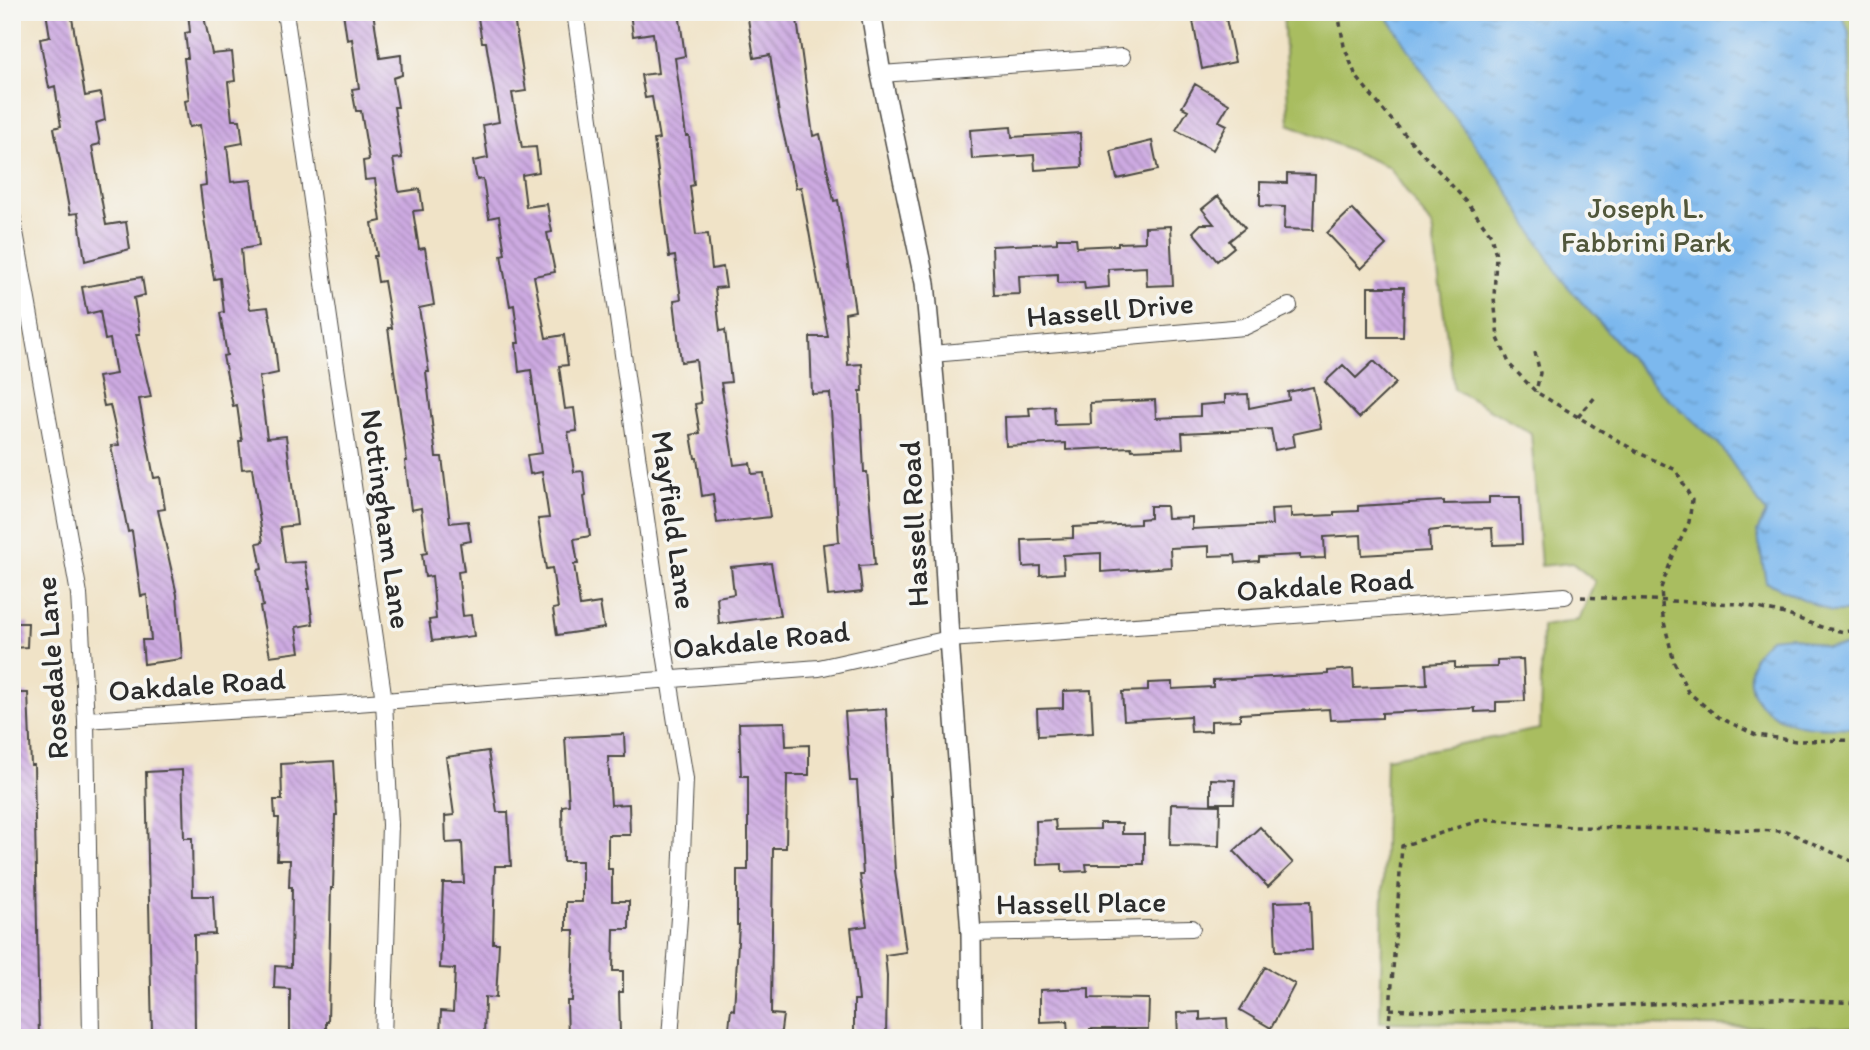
<svg xmlns="http://www.w3.org/2000/svg" width="1870" height="1050" viewBox="0 0 1870 1050" font-family="Itim,sans-serif">
<defs>
<pattern id="water-ripples" width="26" height="14" patternUnits="userSpaceOnUse" patternTransform="scale(1.75)"><rect width="26" height="14" fill="#7bb8ee"/><path d="M2 4q2-2 4 0t4 0M15 11q2-2 4 0t4 0" fill="none" stroke="#6596c1"/></pattern>
<pattern id="building-back-hatch" width="6" height="6" patternUnits="userSpaceOnUse" patternTransform="scale(1.75)"><rect width="6" height="6" fill="#cdaae2"/><path d="M-1 5l2 2M0 0l6 6M5-1l2 2" fill="none" stroke="#a78bb7"/></pattern>
</defs>
<rect width="100%" height="100%" fill="#f6f6f2"/>
<filter id="ink" filterUnits="userSpaceOnUse"><feTurbulence type="fractalNoise" baseFrequency=".0143" numOctaves="2"/><feDisplacementMap in="SourceGraphic" scale="14" xChannelSelector="R" yChannelSelector="G"/><feConvolveMatrix kernelMatrix="1 2 1 2 8 2 1 2 1" color-interpolation-filters="sRGB"/></filter>
<filter id="wash" filterUnits="userSpaceOnUse"><feTurbulence type="fractalNoise" baseFrequency=".00686" numOctaves="4" result="noise"/><feDisplacementMap in="SourceGraphic" scale="28" xChannelSelector="R" yChannelSelector="G"/><feGaussianBlur stdDeviation="1.57" result="paint"/><feColorMatrix in="noise" values="0 0 0 0 0 0 0 0 0 0 0 0 0 0 0 0 0 1.4 0 .05"/><feComposite in="paint" operator="in"/></filter>
<g filter="url(#wash)">
<rect width="100%" height="100%" fill="#f0e3c7"/>
<path fill="#a9bd60" stroke="#6a7446" stroke-width="2" d="M1283 12H1858V1028L1380 1022 1386 758 1540 729 1542 626 1579 620 1595 581 1572 563 1541 566 1531 433 1454 389 1432 227 1389 167 1289 124Z"/>
<path fill="url(#water-ripples)" stroke="#53728c" stroke-width="2" d="M1384 12H1841L1849 32 1854 241 1858 247V612H1831L1766 582 1757 532 1766 513 1719 444 1657 388 1561 279 1501 180 1442 100Z
M1790 636 1826 647 1858 645V728C1843 727 1829 728 1814 727 1778 724 1738 702 1753 659 1756 652 1765 644 1770 638Z"/>
<g id="blocks">
<path fill="url(#building-back-hatch)" d="M46 12H71L85 96 101 93 105 120 96 123 100 144 92 146 106 225 126 222 130 249 85 261 78 213 70 214 54 128 61 126 55 86 49 88 40 39 50 37Z
M188 12H203L212 54 232 52 235 81 228 82 232 120H240L243 143 227 146 231 182 251 180 259 246 241 249 243 273 250 309 268 307 275 345 278 373 259 377 267 438 286 436 297 525 280 527 285 563 305 562 310 589H308L313 624 296 627 300 652 270 656 260 607 263 606 257 570 262 569 257 543 263 542 252 468 242 469 239 441H242L237 405 233 406 223 356 227 355 220 313 224 312 220 278 214 279 204 218 200 186 206 185 204 160H205L200 125 189 127 185 101 189 100 184 58H188L185 33 190 32Z
M343 12H373L380 58 401 55 402 75 393 78 398 107H394L402 158 393 159 399 192 420 189 423 210 413 211 419 249 425 248 434 305 419 308 429 372H426L436 457H442L450 523 468 521 471 541 460 543 464 571 458 572 463 616 471 615 474 636 432 641 429 620 436 619 432 576 425 577 422 554 427 553 421 508 411 510 405 461H407L388 328H392L384 281 378 282 374 256H377L372 223 381 221 375 179 365 180 363 161 369 160 361 111H356L352 89 359 88 352 39 347 40Z
M477 12H513L526 91 512 93 522 148 536 147 539 172 522 175 526 207 547 204 552 232 547 233 555 272 534 276 546 338 564 335 568 365 559 366 565 409 574 408 577 431 568 432 574 472 583 471 586 496 584 497 590 536 574 539 578 564H574L580 606 600 603 604 628 557 635 553 609 558 608 552 568 546 569 538 519 549 518 542 472 530 474 527 455 542 453 531 370 519 372 516 343H519L514 305 510 306 501 255 505 254 499 216 489 218 483 179 477 180 473 161 488 158 483 125 499 122 486 42H482Z
M630 12H679L685 56 675 58 686 136H689L694 185 690 186 696 235 708 234 712 269 723 267 726 287 715 288 720 331 725 330 731 382 721 383 734 465 750 463 752 474 764 473 770 517 717 523 713 494 702 496 697 458H695L691 435 700 433 695 404 701 403 696 360 681 362 674 300 681 299 675 256 669 257 654 140 659 139 652 97 645 98 641 75 658 73 653 33 633 36Z
M747 12H796L813 136 820 134 834 201 838 200 855 311 845 313 848 365 862 364 863 391H860L864 472H867L875 565 859 566 862 592 828 596 823 544 839 542 830 393 812 394 810 337H828L801 187 796 188 779 114 770 55 754 58Z
M1225 14 1235 62 1202 69 1193 21Z
M1195 84 1229 104 1219 121 1227 125 1213 150 1176 130 1188 110 1182 107Z
M1011 127 1012 137 1080 133 1082 167 1035 170 1034 155 972 159 970 130Z
M1152 141 1158 170 1117 179 1111 151Z
M1287 174 1315 175 1313 230 1284 229 1285 207 1260 206V182L1287 183Z
M1218 196 1245 228 1229 241 1234 247 1217 261 1193 232 1201 224H1214L1202 209Z
M1352 209 1386 245 1361 269 1327 233Z
M1170 226 1173 285 1147 286 1146 267 1108 269 1109 287 1085 289 1084 282 1058 283V274L1019 276 1020 294 994 295 992 246 1057 243V238H1076L1077 247 1118 245V243L1145 242V227Z
M142 277 145 295 134 298 140 334H136L151 397 139 399 154 478 160 477 165 509 158 510 177 595 182 659 144 664 142 640H151L147 595 141 596 132 531 128 532 111 446 119 445 110 405 104 406 98 377 116 374 110 339 105 340 100 311 87 314 82 287Z
M1368 287H1404L1403 337H1368Z
M1374 361 1396 383 1359 418 1325 382 1343 365 1356 378Z
M1313 387 1321 428 1293 434 1295 446 1275 450 1271 429 1182 433 1183 448 1132 450 1131 447 1066 450V443L1006 446 1005 417 1030 416 1029 408 1054 406 1055 425 1091 424 1090 403 1155 400 1156 418 1200 416V405L1225 403V395L1248 394 1249 408 1289 400 1288 392Z
M1489 497H1520L1522 544 1493 545 1492 528 1445 529 1429 531 1430 551 1362 555 1361 535 1324 537 1325 558 1300 559V555L1259 557V561L1236 563 1235 555 1209 556V546L1170 548 1171 567 1101 572V553L1063 555 1064 573 1040 575V566L1023 567 1022 540 1073 538V527L1140 524V519L1150 518V506H1166L1167 518 1192 517V529L1272 525 1271 509 1291 508V517L1334 515V512L1358 511V506L1444 501V504L1489 503Z
M771 563 780 616 719 624 717 597 734 594 731 567Z
M12 623H28L27 647 12 648Z
M1523 659 1525 701 1496 702V711L1475 712V708L1382 713V718L1330 720 1329 709 1240 714V720L1211 721V731L1191 732 1190 716 1124 720 1122 692 1148 691V683L1172 682V689L1213 687V680L1328 674V671L1353 669 1354 688 1427 685 1426 664 1455 662V668L1497 667V660Z
M1091 690 1093 733 1038 736 1037 709 1063 708V691Z
M12 693H28L31 765H34L39 1038H12Z
M886 709 895 871 906 952 885 955 887 976 886 1038H854V1000H859L851 928 867 926 860 875H863L857 781H850L845 712Z
M785 722 786 746 809 745V775H787L786 848H773L771 1014 783 1015 780 1038H728L731 1009 734 1010 739 925H737V870H748V776H741L739 723Z
M624 734 625 757H608L611 805 629 804 630 835H608V869H612V901H629V929H614L613 971H623V992H619L620 1033H603V1038H568L567 1001H572L574 930H566V902H582V861H563L562 806 569 805 565 737Z
M488 751 497 812H508L511 866H495L493 943H499L496 998 485 997 484 1038H440L441 1011 453 1012 455 969 440 968 443 883H464L462 842 446 843 445 816 454 815 446 757Z
M334 761 337 815H335L333 888H331L328 1022H326V1038H290V989L274 988 275 966 291 967 292 887H289L290 860H277L279 818H275L274 800H282L281 764Z
M182 770 184 838H192L193 896H213L215 934 194 935 195 1031 152 1032 146 772Z
M1211 779 1235 780 1234 803H1211Z
M1171 804 1220 805 1219 846 1170 845Z
M1055 820 1056 830 1100 829V823H1122V834H1144V864H1086L1087 871 1062 872V864L1037 865 1036 821Z
M1260 827 1293 863 1268 887 1234 851Z
M1310 901 1312 950 1276 951 1274 902Z
M1265 967 1295 984 1271 1028 1240 1010Z
M1089 988V998L1149 999 1148 1029H1090V1032L1068 1033 1067 1021 1040 1022V990Z
M1200 1012V1020L1227 1018 1228 1038H1178L1177 1013Z"/>
</g>
</g>
<g filter="url(#ink)">
<use href="#blocks" fill-opacity="0" stroke="#494742" stroke-width="2"/>
<g fill="none" stroke-linecap="round" stroke-linejoin="round">
<defs>
<path id="minor" d="M285 12 384 701 390 825 383 1038
M575 12 664 647 685 779 680 904 670 1038
M881 74 1122 57
M12 215 79 594 86 720 91 1038
M932 354 1244 327 1289 306
M86 720 357 703 819 668 949 639 1565 596
M971 933 1192 928"/>
<path id="tertiary" d="M871 12 881 74 925 283 937 413 949 639 971 933 972 1038"/>
</defs>
<use href="#minor" stroke="#494742" stroke-width="18"/>
<use href="#tertiary" stroke="#494742" stroke-width="22"/>
<path stroke="#494742" stroke-width="3.5" stroke-dasharray="5 5" stroke-linecap="butt" d="M1338 12 1344 46 1356 76 1388 116 1467 202 1491 235 1496 255 1494 298 1498 338 1510 365 1536 392 1639 453 1676 470 1692 500 1689 522 1673 556 1661 588 1662 602 1663 618 1674 662 1688 692 1718 717 1756 735 1796 741 1858 740
M1535 352 1540 373 1536 392
M1578 417 1596 396
M1581 597 1739 604 1785 614 1824 628 1845 632 1858 629
M1390 1009 1453 1012 1775 999 1858 1003
M1388 1038 1402 846 1484 819 1574 827 1786 831 1858 864"/>
<use href="#minor" stroke="#fff" stroke-width="16"/>
<use href="#tertiary" stroke="#fff" stroke-width="19"/>
</g>
</g>
<g text-anchor="middle" stroke-width="7" stroke-linejoin="round" paint-order="stroke">
<g font-size="30" fill="#51573b" stroke="#f6f6f2">
<text x="1646" y="218">Joseph L.<tspan x="1646" dy="34">Fabbrini Park</tspan></text>
</g>
<g font-size="30" fill="#2b2b2b" stroke="#f6f6f2">
<text transform="translate(1110 310) rotate(-5)" y="10">Hassell Drive</text>
<text transform="translate(386 519) rotate(82)" y="10">Nottingham Lane</text>
<text transform="translate(674 520) rotate(82)" y="10">Mayfield Lane</text>
<text transform="translate(914 524) rotate(-93)" y="10">Hassell Road</text>
<text transform="translate(1325 585) rotate(-4)" y="10">Oakdale Road</text>
<text transform="translate(761 640) rotate(-6)" y="10">Oakdale Road</text>
<text transform="translate(52 668) rotate(-94)" y="10">Rosedale Lane</text>
<text transform="translate(197 685) rotate(-4)" y="10">Oakdale Road</text>
<text transform="translate(1081 903) rotate(-1)" y="10">Hassell Place</text>
</g>
</g>
<rect width="1870" height="1050" fill="none" stroke="#f6f6f2" stroke-width="42"/>
</svg>
